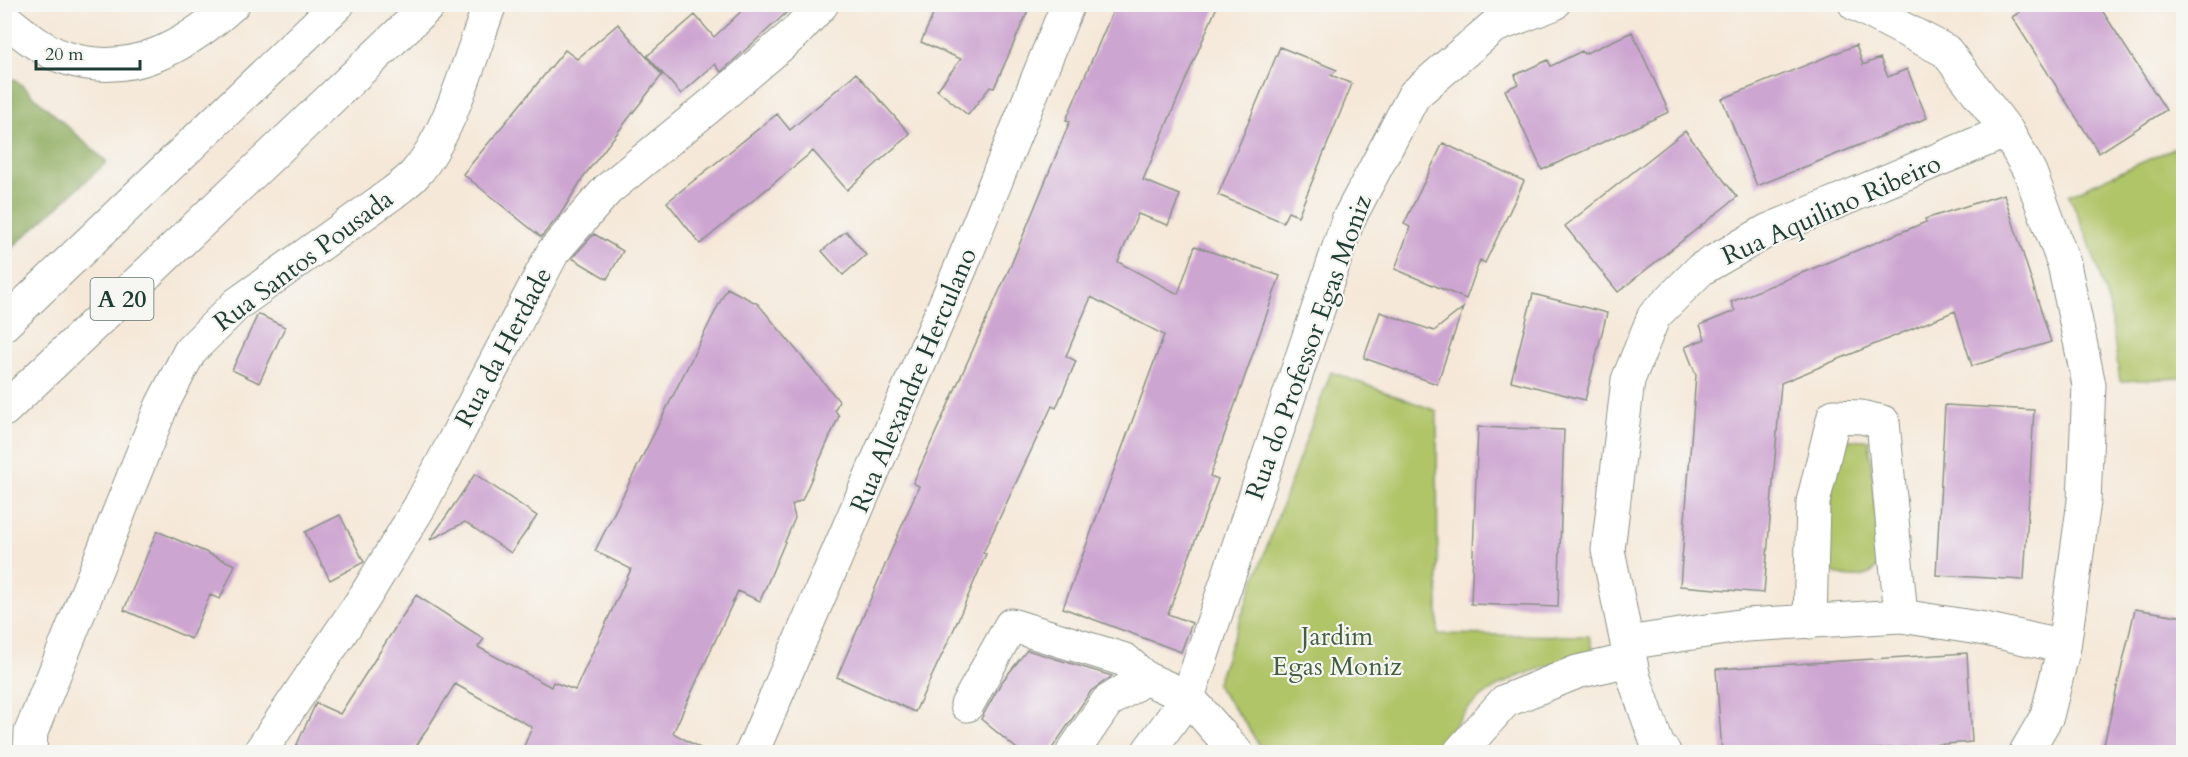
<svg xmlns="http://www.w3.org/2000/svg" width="2188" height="757" viewBox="0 0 2188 757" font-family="Cardo,serif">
<rect width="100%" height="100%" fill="#f6f6f2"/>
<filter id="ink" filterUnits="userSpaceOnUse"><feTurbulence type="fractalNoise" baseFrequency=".0167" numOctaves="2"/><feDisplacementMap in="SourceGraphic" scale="12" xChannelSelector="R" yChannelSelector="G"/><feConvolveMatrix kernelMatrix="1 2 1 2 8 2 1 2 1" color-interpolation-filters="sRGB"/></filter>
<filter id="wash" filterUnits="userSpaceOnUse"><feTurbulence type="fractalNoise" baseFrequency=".008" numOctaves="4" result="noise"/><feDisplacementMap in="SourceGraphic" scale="24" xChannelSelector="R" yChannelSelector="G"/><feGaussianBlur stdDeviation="1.35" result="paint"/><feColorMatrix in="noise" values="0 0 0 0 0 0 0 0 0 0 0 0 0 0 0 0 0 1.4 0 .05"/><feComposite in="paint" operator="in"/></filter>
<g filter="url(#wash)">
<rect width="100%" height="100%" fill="#f5e8d8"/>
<path fill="#b0c468" stroke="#68804e" stroke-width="1.5" d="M2183 144V378L2120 381 2109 304 2087 236 2069 195Z
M1331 372 1437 411 1438 634 1589 636 1594 652C1546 667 1486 679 1456 723 1450 732 1446 743 1441 752H1263L1246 724 1216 685Z
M1847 440H1869L1879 550 1878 566C1867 583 1836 579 1825 565L1835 451 1839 444Z"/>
<path fill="#8caa5c" stroke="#567448" stroke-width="1.5" d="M15 79 107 162 5 254V81Z"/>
<g id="blocks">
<path fill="#cda5d1" d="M749 4H796L721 72 715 64 681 94 647 56 695 15 714 37Z
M938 4H1031L994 88 990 87 968 115 937 90 961 59 921 42Z
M1116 4H1218L1143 180 1180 195 1168 225 1138 214 1118 262 1178 294 1195 246 1280 276 1210 476 1218 479 1168 614 1192 623 1181 652 1063 608 1164 335 1091 297 1066 356 1076 361 1056 408 1052 406 983 553 986 554 954 629 915 712 837 677 919 486 913 483 1011 265 1070 121 1066 120Z
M2032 4H2098L2166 110 2099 153 2012 17Z
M618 24 662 75 584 176 560 215 541 237 463 174 565 50 577 59Z
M1632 32 1669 112 1542 170 1505 90 1518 84 1515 75 1548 60 1551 66 1582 51 1584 54Z
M1856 45 1863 65 1880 58 1888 77 1907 69 1927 118 1757 186 1722 99Z
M1280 47 1337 70 1331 75 1352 84 1298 216 1288 212 1283 222 1218 195Z
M856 73 910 134 847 190 813 151 700 244 667 202 777 114 790 130Z
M1685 131 1737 197 1618 292 1565 226Z
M1443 143 1524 181 1485 263 1480 260 1466 299 1395 269 1410 227 1404 224Z
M2004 194 2051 342 1972 366 1955 311 1781 383 1764 593 1680 586 1696 375 1685 347 1705 339 1700 325 1735 311 1731 302 1926 222 1925 219Z
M846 231 866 255 843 275 822 251Z
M594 234 623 251 607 279 572 258Z
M727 288 758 304 839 401 835 410 839 416 802 500 792 505 795 518 760 601 738 591 673 733 709 753H521L532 727 455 684 412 753H293L316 703 340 714 416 595 484 639 478 647 551 687 553 682 575 690 631 569 595 551Z
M1533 294 1607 313 1585 400 1511 381Z
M1463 308 1437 384 1364 358 1380 312 1434 331Z
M258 314 285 327 259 383 232 370Z
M1945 405 2034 410 2024 580 1936 575Z
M1478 427 1564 430 1558 607 1471 604Z
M475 474 537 516 511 553 465 522 430 540Z
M340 515 364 562 330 580 305 532Z
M157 531 235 565 220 599 210 595 191 639 124 610Z
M2135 609 2184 617V724L2178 753H2102Z
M1027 650 1112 676 1091 691 1049 753H1022L981 719 1001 683Z
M1967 653 1972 742 1824 753H1722L1716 669Z"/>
</g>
</g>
<g filter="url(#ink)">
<use href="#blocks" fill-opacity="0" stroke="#8a9286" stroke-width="1.5"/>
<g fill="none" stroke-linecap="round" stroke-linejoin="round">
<defs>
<path id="minor" d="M1855 4 1946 51 2007 131 2030 172 2064 264 2089 385 2084 501 2064 647 2047 716 2026 752
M4 18C22 33 43 51 66 58 131 79 186 46 233 4
M1810 622 1813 502 1834 416 1861 417 1883 422 1901 616
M1627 643 1746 625 1901 616 1985 629 2064 647
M967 705 1011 625 1125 660 1145 678
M30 752 31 732 162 405 190 351 237 304 394 192C401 186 409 181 415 174 450 135 471 54 490 4
M260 752 364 598 420 506 553 252 607 190 711 105 795 33 822 4
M752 752 961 267 1068 4
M1073 752 1107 702 1145 678 1188 697 1236 752
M1148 752 1188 697 1348 220 1414 95 1493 27 1553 4
M1460 752 1505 701 1577 672 1630 660
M1664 752 1658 746 1634 678 1608 550 1628 380 1654 316 1701 269 1767 231 2007 131"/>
<path id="highway" d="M4 324 338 4
M4 410 430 4"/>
</defs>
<use href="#minor" stroke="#8a9286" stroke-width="35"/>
<use href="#highway" stroke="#8a9286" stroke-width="35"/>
<use href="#minor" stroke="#fff" stroke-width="33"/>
<use href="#highway" stroke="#fff" stroke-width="33"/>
</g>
</g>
<g text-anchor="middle" stroke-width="4.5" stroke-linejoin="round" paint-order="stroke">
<rect fill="#f6f6f2" stroke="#60746d" stroke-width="1.5" x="90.5" y="278" width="63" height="42" rx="4.5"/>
<g font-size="24" font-weight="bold" fill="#1f3d34">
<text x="122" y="307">A 20</text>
</g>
<g font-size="26" fill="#1f3d34" stroke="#f6f6f2">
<text transform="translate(1831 209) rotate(-24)" y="9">Rua Aquilino Ribeiro</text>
<text transform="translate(303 260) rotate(-37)" y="9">Rua Santos Pousada</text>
<text transform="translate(503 347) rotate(-62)" y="9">Rua da Herdade</text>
<text transform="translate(1308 347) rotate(-70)" y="9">Rua do Professor Egas Moniz</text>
<text transform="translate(913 380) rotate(-67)" y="9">Rua Alexandre Herculano</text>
</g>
<g font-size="26" fill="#435f41" stroke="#f6f6f2">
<text x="1337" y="645">Jardim<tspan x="1337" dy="30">Egas Moniz</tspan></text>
</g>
</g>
<rect width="2188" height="757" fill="none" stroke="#f6f6f2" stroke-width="24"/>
<path d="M36 60v9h104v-9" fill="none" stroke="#1f3d34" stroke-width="3"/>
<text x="45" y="60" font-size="18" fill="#1f3d34" stroke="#f6f6f2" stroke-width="4.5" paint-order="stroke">20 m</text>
</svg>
